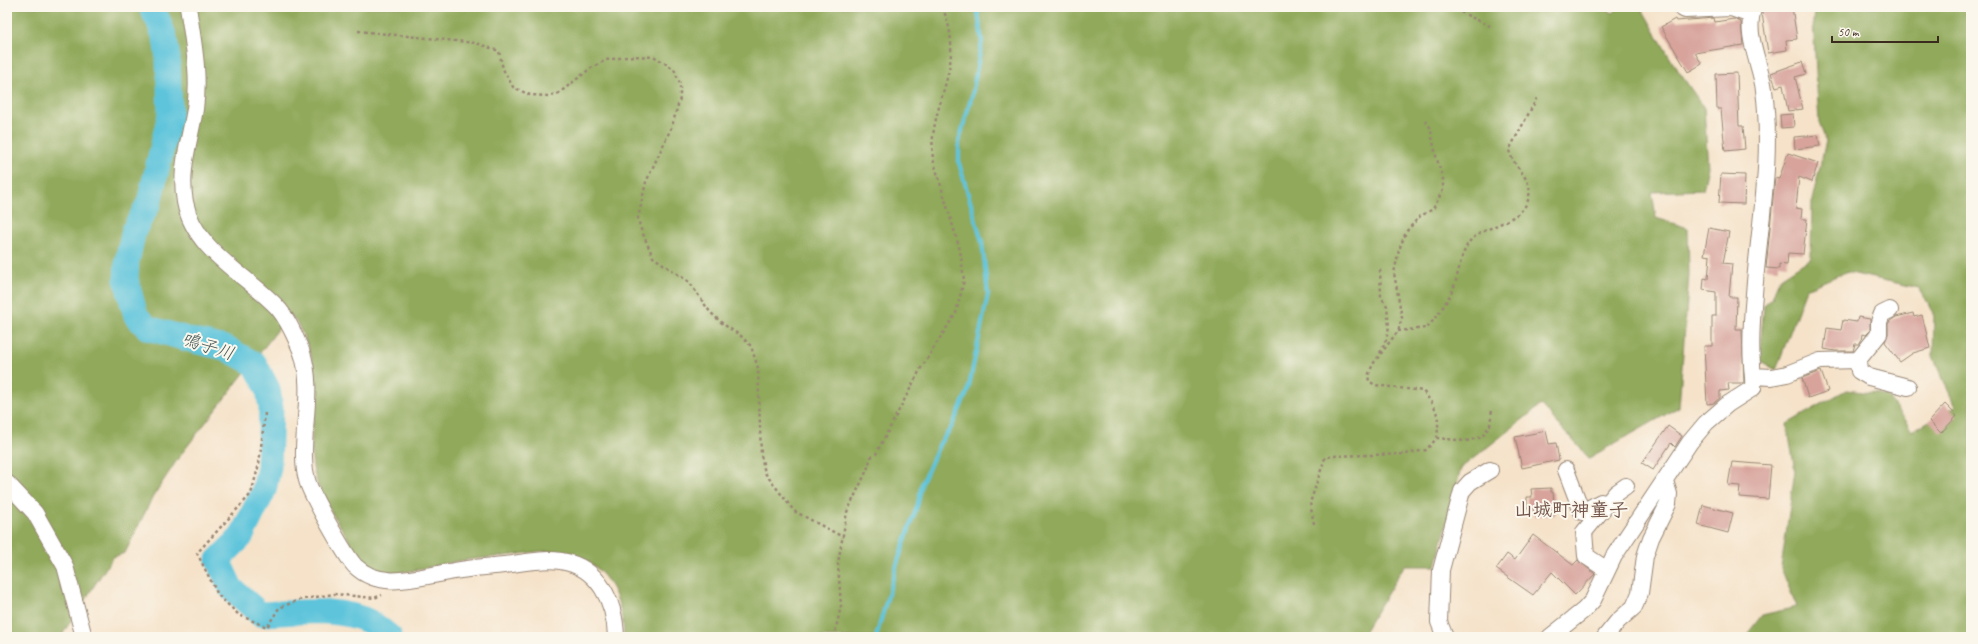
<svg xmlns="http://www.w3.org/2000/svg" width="1978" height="644" viewBox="0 0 1978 644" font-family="Caveat,'Klee One',sans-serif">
<rect width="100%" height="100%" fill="#fbf7ec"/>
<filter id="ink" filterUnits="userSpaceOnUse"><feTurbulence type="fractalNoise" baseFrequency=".025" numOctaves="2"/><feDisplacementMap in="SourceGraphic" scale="8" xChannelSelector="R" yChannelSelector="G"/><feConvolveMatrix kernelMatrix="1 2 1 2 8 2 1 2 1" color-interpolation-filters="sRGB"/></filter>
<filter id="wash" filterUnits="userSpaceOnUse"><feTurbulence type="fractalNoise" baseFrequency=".012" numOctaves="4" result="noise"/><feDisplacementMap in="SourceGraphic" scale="16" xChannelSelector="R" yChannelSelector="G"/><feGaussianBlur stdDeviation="0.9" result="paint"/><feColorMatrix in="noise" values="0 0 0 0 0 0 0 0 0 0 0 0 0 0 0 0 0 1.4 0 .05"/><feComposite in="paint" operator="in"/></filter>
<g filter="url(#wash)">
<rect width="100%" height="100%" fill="#f5e2c9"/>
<path fill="#90a95a" stroke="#666a3c" d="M7 7H1604L1613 13 1619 7H1641L1673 63 1704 108 1708 167 1703 190 1652 192 1656 218 1688 228 1689 274 1679 407 1589 458 1541 405 1461 468 1436 566H1404L1361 637H624C623 597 605 560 563 552 545 549 523 554 505 556 487 558 467 559 448 563 426 567 396 578 374 569 360 564 353 548 346 535 331 513 314 486 312 459 309 417 325 381 305 340 301 330 297 322 290 314L179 457 152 498 125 553 113 557 63 633 64 637H7Z
M1815 7H1971V637H1745L1762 615 1797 607 1781 568 1795 471 1787 424 1846 390 1887 395 1912 431 1955 406 1933 356 1934 313 1919 288 1846 272 1806 289 1776 370 1759 360 1764 305 1772 298 1779 279 1811 258 1812 200 1826 141 1819 123 1813 20Z"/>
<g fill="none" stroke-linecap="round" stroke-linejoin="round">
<path stroke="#5dc4db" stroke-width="4" d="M876 637 897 564 918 503 922 483 940 443 951 428 968 391 988 294 982 242 959 163V141L972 95 982 41 977 7"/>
<path stroke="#5dc4db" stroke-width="25" d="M151 7 158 20 165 38 168 59 170 114 149 203 134 230 127 261 126 279 131 298 136 316 148 328 194 341 225 348 255 364 268 389 271 408 269 467 264 490 241 537 218 560 231 588 260 614C293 613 340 606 370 622 377 626 384 632 390 637"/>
</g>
<g id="blocks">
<path fill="#d7a39b" d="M1763 7H1792L1797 39 1786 40 1787 50 1768 53 1762 13Z
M1714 18 1715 22 1734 19 1741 22 1743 45 1695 53 1702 64 1688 72 1661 27 1675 19 1676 21Z
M1802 62 1806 74 1795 77 1803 109 1788 111 1783 85 1776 87 1771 73Z
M1737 73 1739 126H1743L1745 149 1725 151 1721 109H1717L1716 74Z
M1793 114 1794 127 1781 128 1780 115Z
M1818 135 1820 146 1795 149 1794 137Z
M1788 153 1818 163 1812 182 1799 177 1796 208 1802 209 1801 219H1807L1803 254 1788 253 1787 265 1779 264V269L1766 268 1775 178 1779 179Z
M1721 174 1745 175 1744 204 1719 203Z
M1709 228 1729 232 1723 263 1732 264 1729 297H1737L1736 329H1742L1744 383H1728L1729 390 1720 391V398L1714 403 1707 404 1704 346H1712V316H1716V292L1703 290 1704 278 1708 279 1710 256 1704 255Z
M1913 313 1914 317 1922 315 1930 348 1913 353 1900 362 1885 342 1888 334V324L1890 321 1896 317Z
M1858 317 1870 319V331L1866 335 1862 334 1861 341 1859 344H1855L1853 351H1835L1824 349 1827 328 1841 330 1843 320 1857 322Z
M1821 371 1828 391 1808 398 1802 378Z
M1945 404 1957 416 1941 433 1929 421Z
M1668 426 1682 436 1675 447 1671 443 1653 470 1642 463Z
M1546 431 1549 444 1556 443 1559 460 1522 468 1515 437Z
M1732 462 1771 465 1768 499 1739 497 1740 486 1728 485Z
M1551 488V492H1553L1555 515 1534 516 1533 508H1527V497H1532L1531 489Z
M1703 505 1733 513 1728 533 1698 525Z
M1533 535 1573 565 1578 560 1595 574 1575 595 1552 572 1533 595 1496 569 1507 554 1515 560Z"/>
</g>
</g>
<g filter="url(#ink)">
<use href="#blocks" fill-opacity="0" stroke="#988674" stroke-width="1"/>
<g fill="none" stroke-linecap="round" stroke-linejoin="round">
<defs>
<path id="street" d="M188 7C193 41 200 75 195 109 190 140 179 170 185 202 194 250 244 273 276 306 287 317 295 336 301 350 314 385 303 422 304 457 304 464 305 473 307 480 311 495 345 555 355 566 381 591 418 577 449 572 467 568 486 567 504 565 522 563 543 558 561 561 599 567 615 602 616 637
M1680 7 1685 10 1731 8 1751 15
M1890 310 1882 314 1879 322V334L1858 360 1859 371 1869 377 1908 387
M1754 376 1771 377 1787 374 1820 361 1858 360
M1566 470 1582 512 1601 502 1606 504
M7 483 35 513 65 566 84 637
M1607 570 1586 556 1584 532 1616 493 1626 486
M1445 637 1439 622 1441 570 1462 491 1470 482 1490 470
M1550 637 1584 610 1593 600 1614 556 1690 442 1706 423 1728 404 1753 388C1754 379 1752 372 1752 364 1750 341 1752 316 1754 294 1759 225 1773 160 1764 90 1761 64 1743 33 1754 7
M1605 637 1618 621 1634 607 1640 593 1645 556 1651 538 1668 504 1669 494 1665 481"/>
</defs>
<use href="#street" stroke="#988674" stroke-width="18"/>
<path stroke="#988674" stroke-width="2.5" stroke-dasharray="3 3" stroke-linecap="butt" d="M1450 7 1490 26
M358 31 476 43 499 51 503 69 513 87 530 95 548 96 559 93 591 68 606 60 633 56 655 57 674 69 680 84V98L672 126 646 182 638 218 640 227 653 257 689 282 710 312 723 324 741 336 751 346 758 368 761 455 765 473 794 511 843 537
M1425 121 1430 127 1436 156 1443 179V190L1433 209 1419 217 1406 232 1399 250 1394 273 1402 318 1398 331 1373 364 1368 376 1369 381 1375 385 1423 391C1437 410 1440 414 1437 438
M1398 331 1427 328C1438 315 1449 300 1455 284 1459 271 1461 252 1470 241 1484 225 1525 222 1529 196 1533 178 1513 168 1509 150L1537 98
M1380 353 1386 340 1389 327 1387 306 1381 297 1380 269
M265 413 259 464 251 494 197 553 218 595 239 615 267 627 279 608 299 600 334 594 374 598 382 595
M1314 524 1310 503 1325 458 1332 456 1405 454 1426 450 1437 438 1466 441 1482 437 1490 425 1492 409
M834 637 841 606 838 563 847 512 867 470 871 457 876 454 921 368 956 313 964 280 960 250 933 159C927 104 969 66 942 7"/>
<use href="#street" stroke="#fff" stroke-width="16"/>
</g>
</g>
<g text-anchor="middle" stroke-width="4" stroke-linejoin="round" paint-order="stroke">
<g font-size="18" font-style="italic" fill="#455857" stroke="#fbf7ec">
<text transform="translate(208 346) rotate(18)" y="6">鳴子川</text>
</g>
<g font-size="19" font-weight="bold" fill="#72544a" stroke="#fbf7ec">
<text x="1571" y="516">山城町神童子</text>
</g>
</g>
<rect width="1978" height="644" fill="none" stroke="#fbf7ec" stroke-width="24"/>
<path d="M1832 36v6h106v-6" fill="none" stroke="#3b2a1e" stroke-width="2"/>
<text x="1838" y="36" font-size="12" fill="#3b2a1e" stroke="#fbf7ec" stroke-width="3" paint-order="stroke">50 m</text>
</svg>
